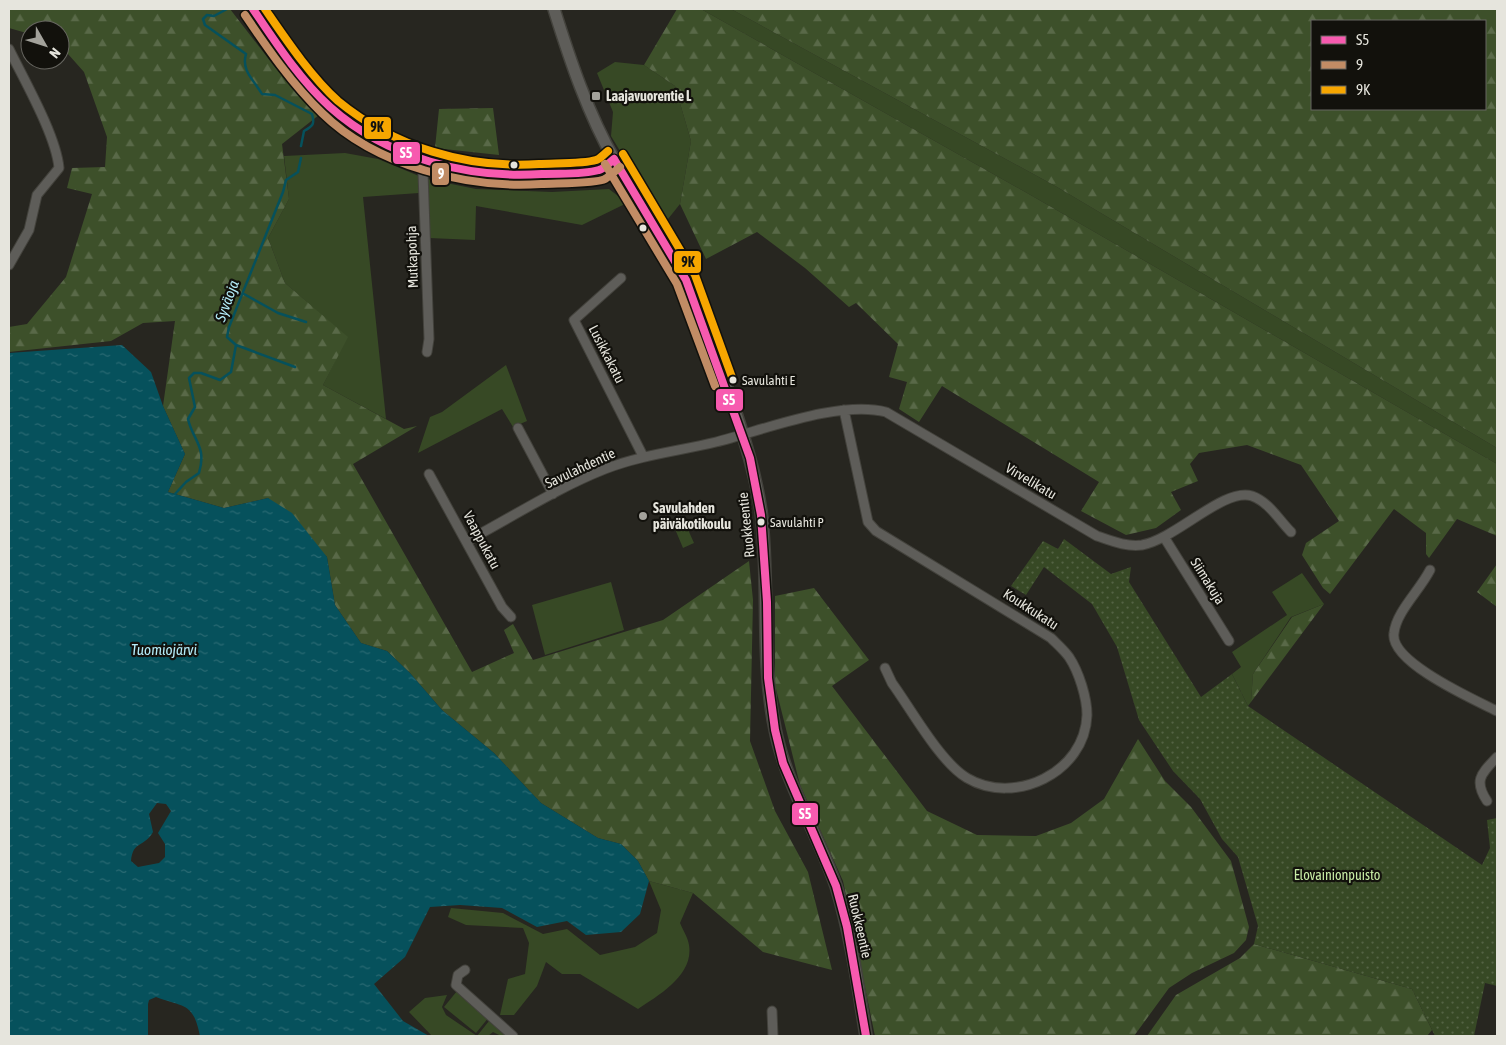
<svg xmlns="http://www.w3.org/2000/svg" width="1506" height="1045" viewBox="0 0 1506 1045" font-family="'Asap Condensed',sans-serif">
<defs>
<pattern id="forest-firs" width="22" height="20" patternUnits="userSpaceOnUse" patternTransform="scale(1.25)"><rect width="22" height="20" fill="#3d502a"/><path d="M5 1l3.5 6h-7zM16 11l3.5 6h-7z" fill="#596948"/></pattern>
<pattern id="park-dots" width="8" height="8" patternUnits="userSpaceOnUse" patternTransform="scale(1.25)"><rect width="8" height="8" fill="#374925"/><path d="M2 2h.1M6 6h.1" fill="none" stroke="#546344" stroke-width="1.8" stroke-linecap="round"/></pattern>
<pattern id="water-ripples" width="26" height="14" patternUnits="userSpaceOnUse" patternTransform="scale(1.25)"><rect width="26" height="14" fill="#06515c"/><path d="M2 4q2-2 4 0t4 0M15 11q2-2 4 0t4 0" fill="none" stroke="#2a6a73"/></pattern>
</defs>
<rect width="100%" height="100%" fill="#272620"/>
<path fill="#374925" d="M701 9H731L1057 187 1497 448V464L1027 193Z
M615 62 644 65 675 86 691 141 680 204 664 224 611 136 613 112 597 73Z
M345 153 378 159 419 176V193L363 197 386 419 323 385 347 337 285 283 268 238 289 199 284 156Z
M427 179 476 189 552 192 609 189 627 203 582 225 476 206 475 240 429 238Z
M506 365 527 421 513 427 502 409 418 453 430 417 442 412Z
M686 525 694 543 683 548 675 529Z
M1302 573 1324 604 1291 617 1253 674 1251 702 1248 706 1232 674 1241 667 1232 652 1287 615 1272 592Z
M611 582 624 630 545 655 532 605Z
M649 881 693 893 680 923C683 930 688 938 689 945 694 975 659 995 638 1009L580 974H562L546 962 537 986 514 1015H500L508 979 525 974 529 943 523 928 466 925 448 917 451 908 503 913 543 934 567 929 600 955 635 947 657 933 661 910Z
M457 991 489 1017 476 1033 444 1007Z
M447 995 442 1007 446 1015 477 1036 489 1021 496 1024 509 1036H501L493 1032 488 1036H432L409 1012 425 998Z"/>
<path fill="url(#forest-firs)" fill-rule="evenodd" d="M9 9H230L274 66 319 115 282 144 289 199 268 238 285 283 348 337 323 385 404 429 417 426 353 464 472 672 514 653 504 630 513 624 533 660 663 620 749 561 753 600 750 741 775 811 808 872 832 970 763 952 693 893 649 881 638 861 621 844 598 838 541 803 494 753 442 710 410 673 387 651 361 643 335 605 327 557 268 498 224 508 168 492 185 454 163 406 175 321 143 323 111 341 9 352V327L27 324 66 277 92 194 67 188 72 168 105 167 107 137 84 72 68 54 60 57V30H30V34L9 28Z
M677 9H701L1027 193 1497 464V536L1457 519 1429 558 1426 554V533L1394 509 1330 594 1323 588 1302 555 1306 543 1339 521 1301 465 1247 445 1199 453 1190 464 1198 481 1171 492 1181 510 1156 528 1126 535 1081 511 1099 482 942 386 919 422 899 409 907 382 889 377 898 344 856 303 849 307 805 268 757 232 706 259 680 204 691 141 675 86 644 65Z
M731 9H1497V448L1057 187ZM1485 21V109H1312V21Z
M493 108 499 155 435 148 439 109Z
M1497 564V607L1477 592Z
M814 588 869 660 832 686 927 811 977 835 1036 836 1071 823 1104 799 1138 739 1165 781 1191 807 1231 861 1249 927 1246 940 1234 953 1192 973 1169 988 1134 1036H875L843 881 800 785 775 685V596Z
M1324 604 1251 702 1253 674 1292 617Z
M1254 944 1412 989 1432 1030 1427 1036H1147L1176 995 1240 958Z"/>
<path fill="url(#park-dots)" d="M1064 539 1111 574 1131 567 1129 582 1201 697 1232 674 1248 706 1482 865 1490 848 1487 820 1497 818V986L1485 983 1474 1036H1435L1412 989 1254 944 1258 926 1238 857 1222 839 1200 799 1173 771 1139 720 1117 647 1092 604 1044 567 1026 595 1011 586 1043 541 1058 549Z"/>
<path fill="url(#water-ripples)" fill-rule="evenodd" d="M122 345 151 372 163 406 185 454 168 492 224 508 268 498 292 513 327 557 335 605 361 643 387 651 410 673 442 710 494 753 541 803 598 838 621 844 638 861 649 881 640 914 621 932 586 935 567 921 537 927 502 908 460 905 430 907 405 957 374 984 403 1021 429 1036H200C193 1002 185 1008 156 997L149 1000 148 1004V1036H9V353ZM157 803 166 804 171 811 158 833 165 844V857L159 863 138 867 131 861C133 840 144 848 153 832L149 814Z"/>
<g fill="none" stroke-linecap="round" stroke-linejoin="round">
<path stroke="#06515c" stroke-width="2.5" d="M227 9 214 16 207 15 203 19 205 25 246 54C241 71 254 80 262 94L275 95 312 114C315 124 313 126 304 131L301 146
M244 294 278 313 306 322
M236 345 295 367
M175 494 186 482 199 473C207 446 193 441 188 419L195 407 189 378 194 373H201L220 380 231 372 236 345 227 337 229 327 283 192 286 180 298 172 301 158"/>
<defs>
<path id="minor" d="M9 49C24 80 56 135 59 168L37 195 29 230 9 265
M425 161 423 173 429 339 427 352
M621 278 574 320 643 456
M844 410 868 522 876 531 1051 638C1057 644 1064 650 1069 657 1079 672 1087 698 1087 715 1085 773 1014 806 967 778 940 762 911 709 892 683L885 668
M518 428 553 494
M429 474 502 607 511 617
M1164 537 1229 641
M467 541C512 517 557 488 605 469 641 455 679 451 716 442 764 430 839 400 886 412L1097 536C1112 541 1126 547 1142 545 1176 539 1224 487 1252 496 1269 502 1279 520 1291 532
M1430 570C1420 590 1396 612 1394 633 1389 662 1475 700 1497 711
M1487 801C1473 780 1482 773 1497 757
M465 970 458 975 456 985 513 1036
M772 1011 773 1036"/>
<path id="tertiary" d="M253 9 286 57 330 107 369 136 425 161 453 168 513 176 600 170 614 159
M554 9C570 60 588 114 615 161 643 209 678 255 697 308 721 372 751 444 761 511 770 583 760 657 775 729 786 785 818 833 836 886 851 935 858 986 866 1036"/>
</defs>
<use href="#minor" stroke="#43423c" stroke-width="11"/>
<use href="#tertiary" stroke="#43423c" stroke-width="14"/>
<use href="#minor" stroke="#5e5d59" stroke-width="9"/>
<use href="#tertiary" stroke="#5e5d59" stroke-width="11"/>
<defs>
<path id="bus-1" d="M253 9C276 43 300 80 330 107 387 158 468 179 542 174 560 173 582 175 599 170 604 169 610 162 614 159
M614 159 686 280 750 458 761 515 767 602 768 678 775 730 783 763 836 886 847 927 866 1036"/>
<path id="bus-2" d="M245 15C268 49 292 84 322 113 376 166 468 189 541 184 554 183 596 184 605 179 610 176 615 171 620 167
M605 164 677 284 715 386"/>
<path id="bus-3" d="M265 9C285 38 311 77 338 101 394 147 467 169 539 164 553 163 584 164 596 160 600 159 604 154 608 151
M623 154 695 275 733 380"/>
</defs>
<use href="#bus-1" stroke="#12110c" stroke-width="11"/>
<use href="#bus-2" stroke="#12110c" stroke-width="11"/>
<use href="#bus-3" stroke="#12110c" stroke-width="11"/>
<use href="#bus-1" stroke="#f75aaf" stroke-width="8"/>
<use href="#bus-2" stroke="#c18c65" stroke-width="8"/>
<use href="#bus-3" stroke="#f7a600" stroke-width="8"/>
</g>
<g fill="#a3a29b" stroke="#12110c" stroke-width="2">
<rect x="591" y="91" width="10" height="10" rx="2.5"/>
<circle cx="643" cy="516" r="5"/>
</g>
<g fill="#e6e5dd" stroke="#12110c" stroke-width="2">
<circle cx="514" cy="165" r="4.5"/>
<circle cx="643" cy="228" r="4.5"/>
<circle cx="733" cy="380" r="4.5"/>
<circle cx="761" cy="522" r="4.5"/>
</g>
<g text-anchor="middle" stroke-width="4.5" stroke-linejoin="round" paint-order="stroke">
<g font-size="13" fill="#e6e5dd" stroke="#12110c" text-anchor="start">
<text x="742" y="385">Savulahti E</text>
<text x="770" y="527">Savulahti P</text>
</g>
<g font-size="14" font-weight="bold" fill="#e6e5dd" stroke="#12110c" text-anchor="start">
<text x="606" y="101">Laajavuorentie L</text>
<text x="653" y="513">Savulahden<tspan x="653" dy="16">päiväkotikoulu</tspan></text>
</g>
<g font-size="14" fill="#e6e5dd" stroke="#12110c">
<text transform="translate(412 257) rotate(-92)" y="5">Mutkapohja</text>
<text transform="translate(607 354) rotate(63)" y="5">Lusikkakatu</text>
<text transform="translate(580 468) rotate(-25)" y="5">Savulahdentie</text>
<text transform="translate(1031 481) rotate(31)" y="5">Virvelikatu</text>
<text transform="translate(746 525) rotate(-96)" y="5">Ruokkeentie</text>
<text transform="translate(482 540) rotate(62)" y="5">Vaappukatu</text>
<text transform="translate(1208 581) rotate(58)" y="5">Siimakuja</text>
<text transform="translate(1031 609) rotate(33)" y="5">Koukkukatu</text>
<text transform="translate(860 926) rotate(77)" y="5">Ruokkeentie</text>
</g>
<g font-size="14" fill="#c7eca5" stroke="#12110c">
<text x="1337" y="880">Elovainionpuisto</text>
</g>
<g font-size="15" font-style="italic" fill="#b4edfa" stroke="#12110c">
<text transform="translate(227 301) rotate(-70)" y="5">Syväoja</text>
<text x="164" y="655">Tuomiojärvi</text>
</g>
</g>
<g stroke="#12110c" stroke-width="2">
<rect x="363" y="116" width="29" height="24" rx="5" fill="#f7a600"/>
<rect x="392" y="141" width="29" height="24" rx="5" fill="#f75aaf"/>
<rect x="431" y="162" width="19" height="24" rx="5" fill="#c18c65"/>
<rect x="673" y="250" width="29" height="24" rx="5" fill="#f7a600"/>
<rect x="715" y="388" width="29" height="24" rx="5" fill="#f75aaf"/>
<rect x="791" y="802" width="28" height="24" rx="5" fill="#f75aaf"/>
</g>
<g font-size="14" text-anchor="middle" font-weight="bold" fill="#fff">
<text x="406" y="158">S5</text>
<text x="441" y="179">9</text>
<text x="729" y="405">S5</text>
<text x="805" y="819">S5</text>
</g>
<g font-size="14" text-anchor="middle" font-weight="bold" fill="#111">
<text x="377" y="132">9K</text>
<text x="688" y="267">9K</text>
</g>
<rect width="1506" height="1045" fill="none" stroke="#e6e5dd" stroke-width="20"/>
<rect x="1311" y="20" width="175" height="90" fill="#12110c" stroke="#676660"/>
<rect x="1321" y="36" width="25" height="8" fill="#f75aaf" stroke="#676660"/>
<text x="1356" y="45" font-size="15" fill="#e6e5dd">S5</text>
<rect x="1321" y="61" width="25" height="8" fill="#c18c65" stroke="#676660"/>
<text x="1356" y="70" font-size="15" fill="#e6e5dd">9</text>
<rect x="1321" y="86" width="25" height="8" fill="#f7a600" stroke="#676660"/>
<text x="1356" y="95" font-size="15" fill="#e6e5dd">9K</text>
<g transform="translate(45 45) rotate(129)"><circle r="24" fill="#12110c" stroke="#676660"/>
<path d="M0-4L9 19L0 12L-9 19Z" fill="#a3a29b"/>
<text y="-8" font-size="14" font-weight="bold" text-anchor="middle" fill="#e6e5dd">N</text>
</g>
</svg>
